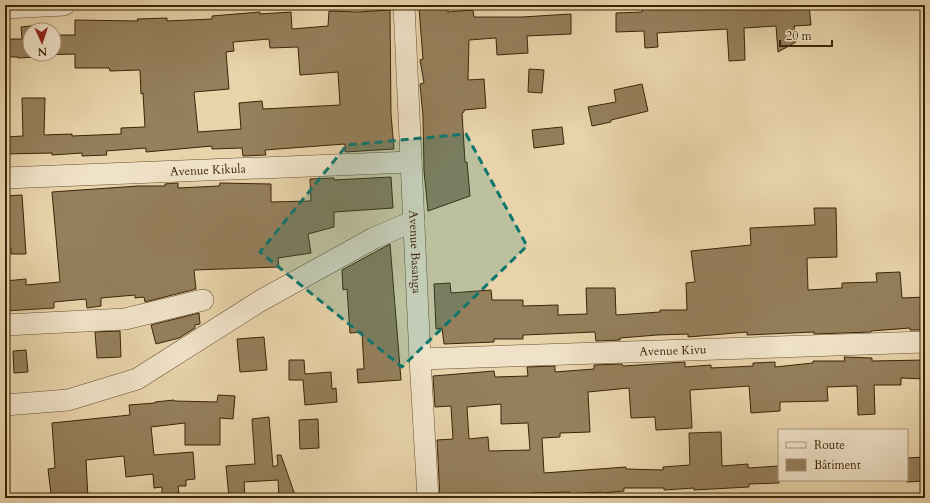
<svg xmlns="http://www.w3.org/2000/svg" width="930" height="503" viewBox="0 0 930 503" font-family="Cardo,serif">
<rect width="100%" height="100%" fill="#e8d3aa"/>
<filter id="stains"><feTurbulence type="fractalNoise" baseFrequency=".005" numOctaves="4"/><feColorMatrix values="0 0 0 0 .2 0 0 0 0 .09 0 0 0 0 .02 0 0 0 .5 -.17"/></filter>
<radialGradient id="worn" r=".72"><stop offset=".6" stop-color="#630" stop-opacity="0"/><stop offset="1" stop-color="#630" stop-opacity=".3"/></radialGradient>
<path fill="#957f5c" stroke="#3b2508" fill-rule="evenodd" d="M642 5H809L811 25 794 26 796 42 778 52 776 26 744 28 745 60 729 61 727 29 657 33 658 47 645 48 644 31 616 32V13L642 12Z
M448 6V12L473 10 474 17H522L571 14V34L527 36 528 53 497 55 496 38 469 40 468 80 484 79 486 108 464 110V112L462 113 465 162H467L470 196 428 211 424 171 423 116 420 84 424 83 420 60 423 59 419 8Z
M390 10 391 114 394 149 345 152V144L265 150 266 155 243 156 242 148 212 149V146L146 152V148L106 151 107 155 82 156V153L52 155V153L5 154V137L23 136 22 98H45L44 135 72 134V136L121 134V128L145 127 143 93 141 94 140 70 110 71 109 68H75V54L38 55V57L18 58V57H5V39H22L21 27 41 25 42 30H30V54H54V35H75V20L138 21 137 19 167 18V21L212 19V16L260 12V14L291 12 292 29 328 26 329 11 358 12ZM269 39 270 48 298 47 300 75 338 72 340 105 263 109 262 101 239 103 241 129 198 132 194 92 229 89 226 52 234 51 233 42Z
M529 69 544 70 542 93 528 92Z
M642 84 648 111 611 120V122L592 126 588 107 616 102 614 90Z
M562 127 564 144 534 148 532 130Z
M391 177 393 208 334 212V227L308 234 311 253 278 258 279 267 194 270 196 289 145 302 144 297 135 298V295L101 298V306L87 308 86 299 54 302V308L5 311V281L26 279V285L60 282 52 192 138 186H165V184L178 183V188L219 186 220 183 271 184V202L311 201 310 179 334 178V180Z
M22 195 26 254H11V248H5V196Z
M814 208H836L837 257 807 258 808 290 842 288V283L877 282 876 273 900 272 902 298 925 297V330H910V328L871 331V332L814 334V332L747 335V332L688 337V334L657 335 620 338V340L596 341 595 332 523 335V339H494V342L444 344 442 328 436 329 434 284 450 283 451 293 491 290 492 300H523V306L558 305V315L587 314 586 288H615L616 315 660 312V310H687L686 283 695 282 691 251 751 245 750 228 815 225Z
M390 244 401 380 358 383 357 369H364L362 332 350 333 347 289 343 290 342 270Z
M199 313 200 324 195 325V328L179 338 156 344 151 325Z
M120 331 121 357 97 358 95 332Z
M264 337 267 370 240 372 237 339Z
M26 350 28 372 14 373 13 351Z
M844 357 872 358V361L925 360V379L901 378V385H874L875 414 858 415 857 386 827 387 828 401 780 402V411L751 413 749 386 690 390 692 428 656 430 655 417 631 418 629 388 588 392 590 432 560 433V437L542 438 544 473 626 467V469L663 470V467L690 465 689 433 721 432 722 466 748 464V468L779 466V483L749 484V487L694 490V488L664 490V488H624V491L602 493V492L570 494V492L531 493V498H502V493L471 494V498H440L437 440 453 439 451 406 435 407 433 376 494 371 495 377 528 376 527 367 555 366V372L594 369V365L622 364 623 366 685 362V367L711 365V368L753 366V363L775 362V367L813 363V361H845ZM501 404V424L528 423 530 450 489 451 488 437 469 439 467 407Z
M289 360H304L305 374 331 372 332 389 336 388 337 402 305 405 303 380H289Z
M218 395 235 396 233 419 220 418V445H185V423L151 427 154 455 193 452 195 479 186 480V486H178L179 493 162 495V487L154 488 153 474 126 477 124 456 86 460 88 498H61V493L51 494 48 469 55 468 52 423 130 415 129 405 155 403V402L174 400V401L217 402Z
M269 417 273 467 278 465 277 455H281L296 498H279L278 480 244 482 245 498H229L226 466 255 464 252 419Z
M318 419 319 448 300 449 299 420Z
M925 457V481L907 482V458Z"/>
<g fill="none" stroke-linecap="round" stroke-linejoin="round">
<defs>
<g id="minor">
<path id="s1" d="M404 5 420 359 428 498"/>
<path d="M5 8 64 5"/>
<path id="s2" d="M5 178 411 162"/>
<path d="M5 325 125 319 203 300"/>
<path id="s3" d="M420 359 925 342"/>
<path d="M5 405 68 400 137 379 260 301 374 238 414 221"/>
</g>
</defs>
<use href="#minor" stroke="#665030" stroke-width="22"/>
<use href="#minor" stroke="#f0e2c8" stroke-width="21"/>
</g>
<path fill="#0f766e" fill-opacity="0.2" stroke="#0f766e" stroke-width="3" stroke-dasharray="8 5" stroke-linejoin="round" d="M466 134 527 246 402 367 260 252 347 145Z"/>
<g text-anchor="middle" stroke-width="4" stroke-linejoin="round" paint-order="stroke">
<g font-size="12" fill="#3b2508" stroke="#f0e2c8">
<text dy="4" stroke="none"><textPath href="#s2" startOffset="203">Avenue Kikula</textPath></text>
<text dy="4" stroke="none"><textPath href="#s1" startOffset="247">Avenue Basanga</textPath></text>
<text dy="4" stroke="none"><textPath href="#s3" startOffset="253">Avenue Kivu</textPath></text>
</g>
</g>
<rect width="930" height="503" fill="none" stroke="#e8d3aa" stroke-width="20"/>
<rect x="6" y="6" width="918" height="491" fill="none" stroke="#3b2508" stroke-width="2"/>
<rect x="10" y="10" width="910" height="483" fill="none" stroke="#3b2508"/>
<rect x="778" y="429" width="130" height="52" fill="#f0e2c8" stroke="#a8967b"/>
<rect x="786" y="442" width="20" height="6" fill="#f0e2c8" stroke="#a8967b"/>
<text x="814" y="449" font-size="12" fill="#3b2508">Route</text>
<rect x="786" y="459" width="20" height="12" fill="#957f5c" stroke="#a8967b"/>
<text x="814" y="469" font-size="12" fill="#3b2508">Bâtiment</text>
<g transform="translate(42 42) rotate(177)"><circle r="19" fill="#f0e2c8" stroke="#a8967b"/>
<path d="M0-3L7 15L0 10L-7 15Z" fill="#8f2418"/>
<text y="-6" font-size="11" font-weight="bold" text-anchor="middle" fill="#3b2508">N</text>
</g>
<path d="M780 40v6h52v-6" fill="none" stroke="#3b2508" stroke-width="2"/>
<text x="786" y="40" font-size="12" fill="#3b2508" stroke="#f0e2c8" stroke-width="3" paint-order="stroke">20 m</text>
<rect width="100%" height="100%" filter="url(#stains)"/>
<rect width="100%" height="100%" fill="url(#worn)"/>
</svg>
